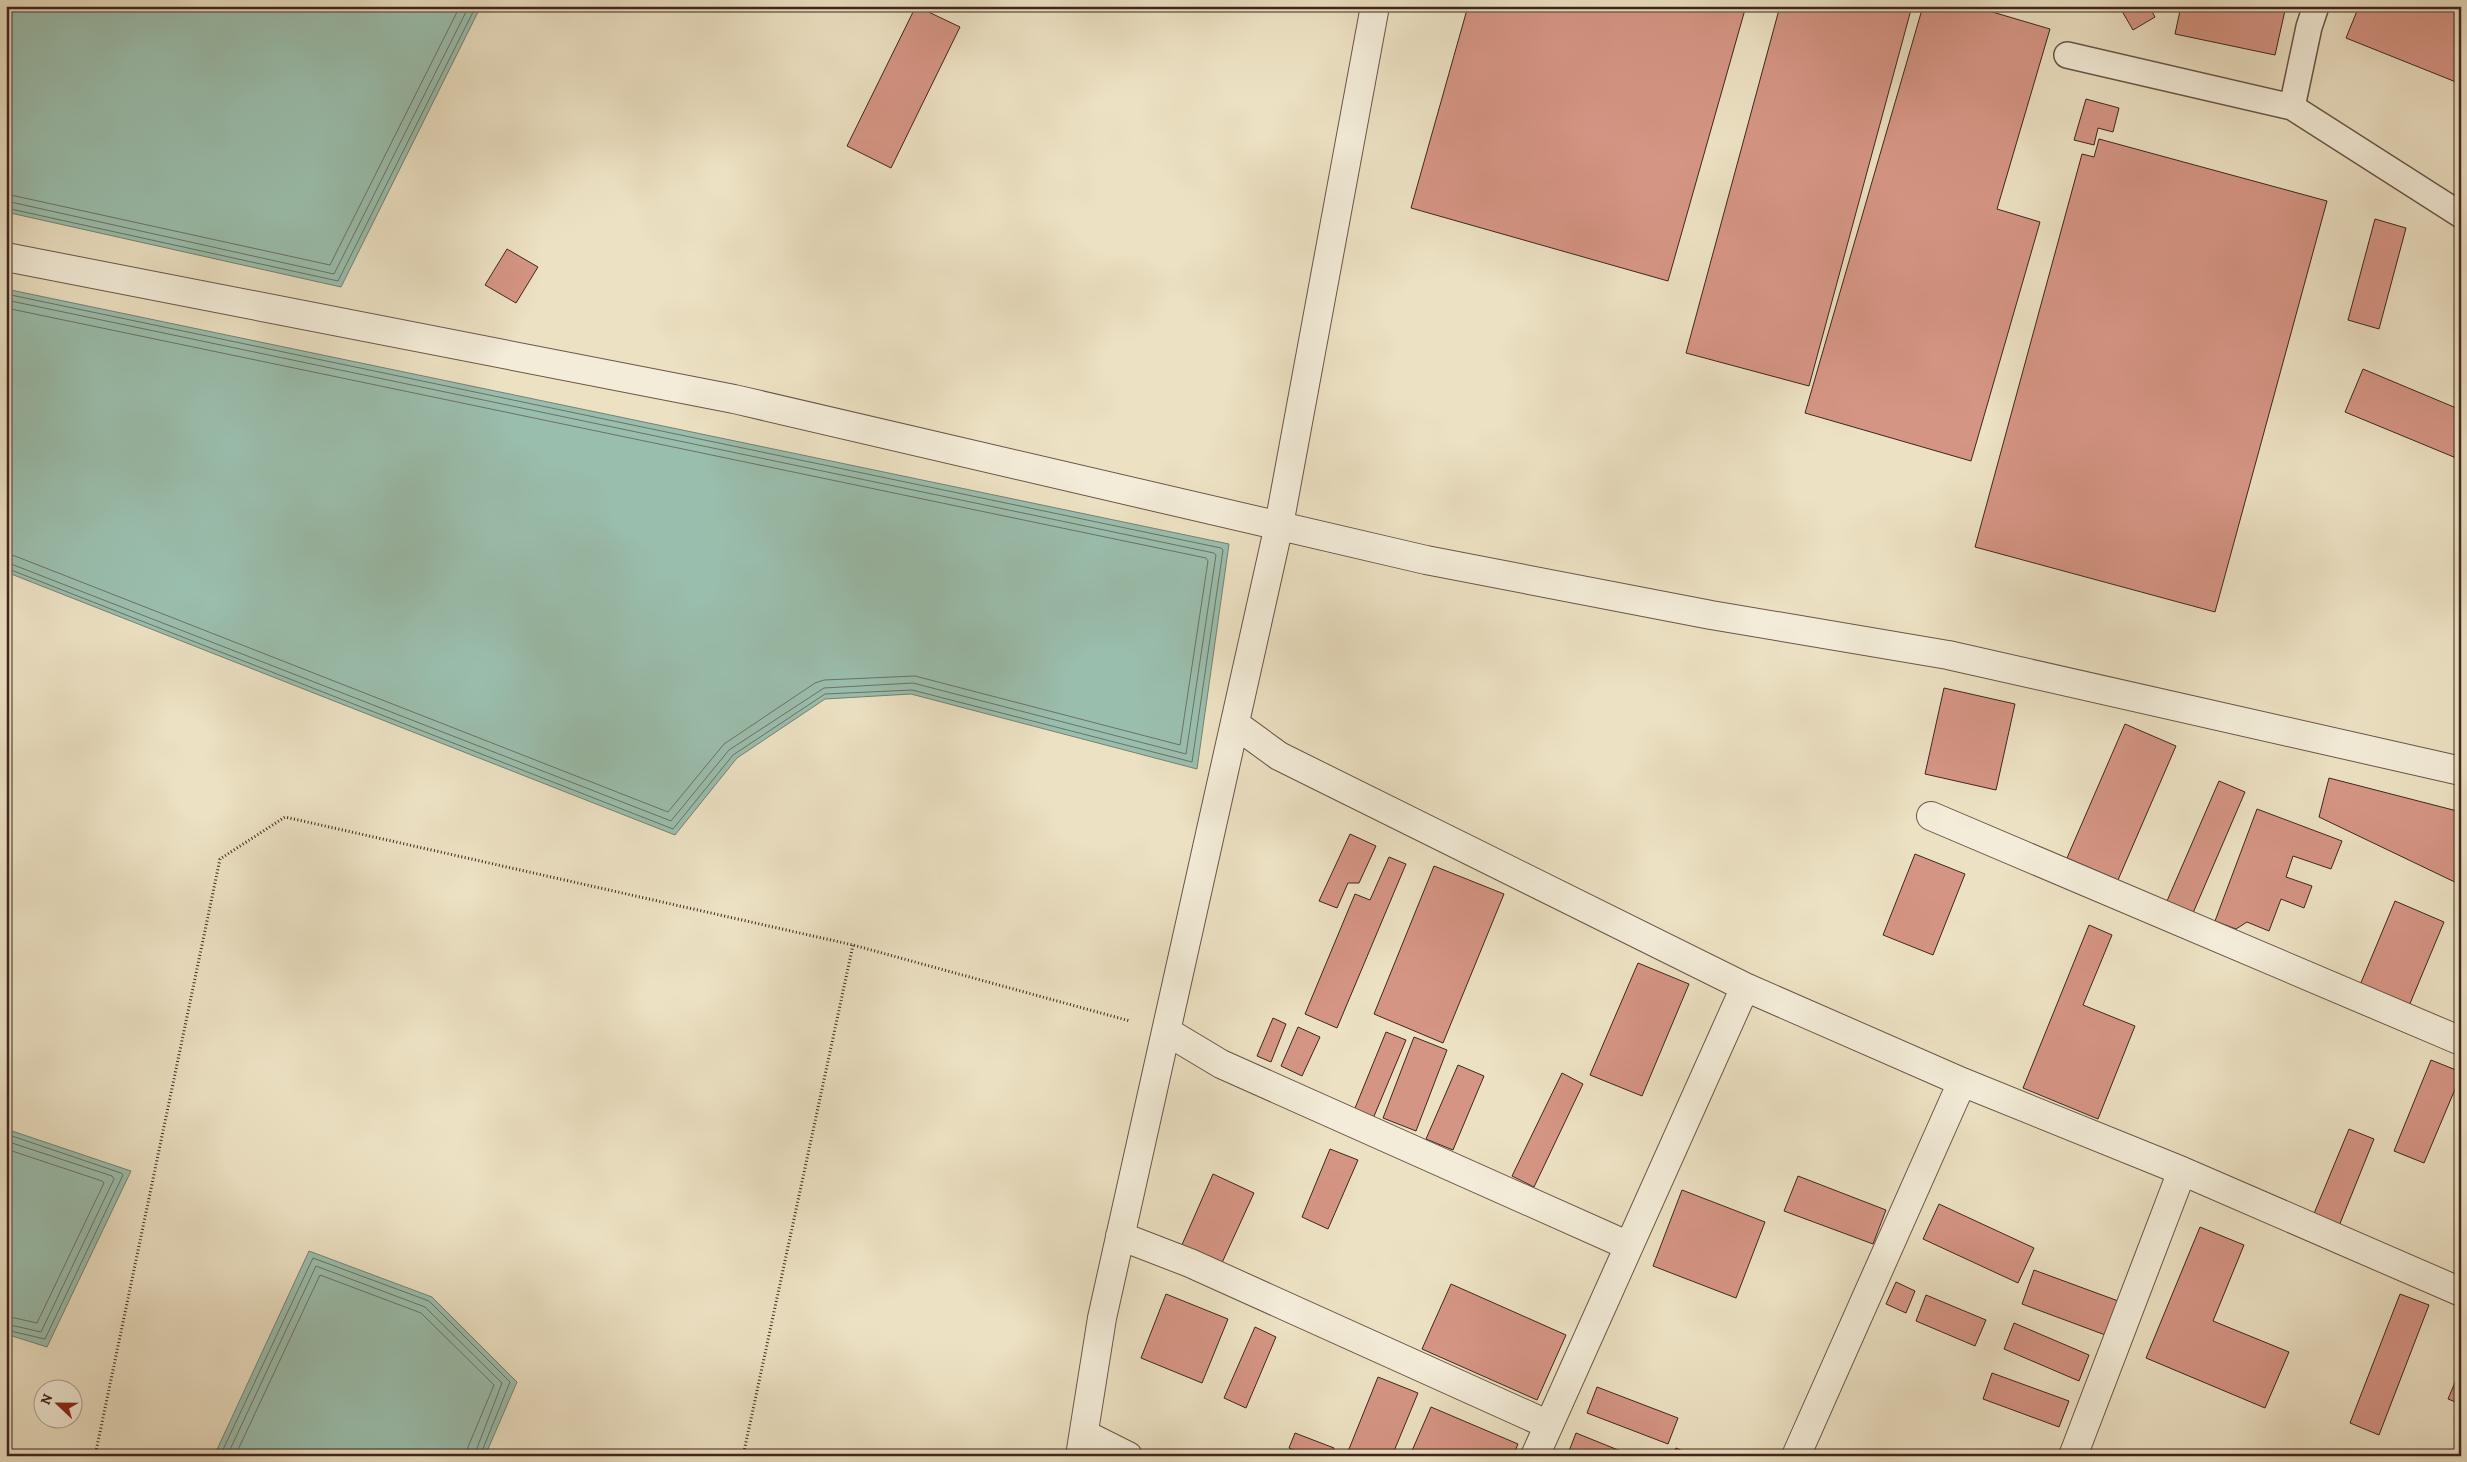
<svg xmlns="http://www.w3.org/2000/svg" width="2467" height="1462" viewBox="0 0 2467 1462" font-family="Alegreya,serif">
<rect width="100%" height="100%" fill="#ece1c3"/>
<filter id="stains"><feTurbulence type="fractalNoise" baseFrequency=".004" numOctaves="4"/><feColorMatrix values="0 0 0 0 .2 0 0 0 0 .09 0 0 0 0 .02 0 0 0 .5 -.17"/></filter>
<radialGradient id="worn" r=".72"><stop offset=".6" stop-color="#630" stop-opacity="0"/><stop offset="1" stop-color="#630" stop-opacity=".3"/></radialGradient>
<path fill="#9abead" stroke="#758173" d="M6 6H481L341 287 6 212Z
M6 289 1229 544 1197 769 911 694 825 699 737 758 675 835 6 572Z
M6 1129 131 1171 47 1347 6 1334Z
M309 1251 432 1297 517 1382 485 1456H214Z"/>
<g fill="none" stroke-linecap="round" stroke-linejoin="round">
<path stroke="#6c7265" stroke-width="1" d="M6 194 330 265 460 6
M6 201 334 274 469 6
M6 208 338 281 476 6
M6 294 1221 548 1223 550 1192 762 912 690 825 694 733 755 673 829 6 568
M6 300 1214 553 1216 555 1186 754 913 683 824 688 729 750 671 821 6 562
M6 308 1206 558 1208 561 1180 745 915 676 824 680 815 683 724 744 668 812 15 556 6 554
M6 1134 121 1173 123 1175 45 1339 6 1330
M6 1141 112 1176 114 1179 41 1332 6 1324
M6 1149 102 1181 104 1183 37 1323 6 1316
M220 1456 313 1258 429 1301 510 1382 480 1456
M227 1456 316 1266 425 1307 502 1383 474 1456
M235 1456 320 1275 421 1313 494 1385 468 1447 467 1456"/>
</g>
<path fill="#d59584" stroke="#3e261d" d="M916 6 960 27 891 168 847 146Z
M1468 6H1746L1668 281 1411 208Z
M1780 6H1912L1809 386 1686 353Z
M1923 6H1972L2050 29 1997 209 2040 222 1971 461 1805 413Z
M2119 6H2149L2155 17 2133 30Z
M2181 6H2286L2275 55 2175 34Z
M2359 6H2461V84L2346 38Z
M2086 99 2119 108 2113 132 2098 128 2094 145 2074 140Z
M2099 139 2327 201 2215 612 1975 547 2082 154 2094 157Z
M2375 219 2406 228 2379 329 2348 320Z
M507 249 538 267 516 303 485 285Z
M2363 369 2461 410V460L2345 412Z
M1944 688 2015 704 1996 790 1925 774Z
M2125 724 2176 746 2118 880 2067 858Z
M2329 778 2461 812V885L2319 817Z
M2219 781 2245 792 2193 913 2167 901Z
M2257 809 2342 841 2331 869 2293 856 2286 877 2312 886 2304 908 2281 899 2269 931 2247 922 2236 929 2215 921Z
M1350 834 1376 846 1359 883H1348L1337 908 1319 901Z
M1915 854 1965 874 1933 955 1883 935Z
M1389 857 1406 864 1337 1028 1305 1014 1355 894 1370 900Z
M1434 866 1504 894 1443 1043 1374 1014Z
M2395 901 2444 922 2409 1006 2360 985Z
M2089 925 2112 935 2083 1005 2135 1026 2098 1119 2023 1088Z
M1638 963 1689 984 1642 1096 1590 1075Z
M1273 1018 1286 1024 1271 1062 1257 1056Z
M1298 1027 1320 1037 1302 1076 1281 1066Z
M1386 1032 1406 1040 1372 1121 1353 1113Z
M1414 1037 1447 1050 1416 1131 1383 1118Z
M2431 1060 2461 1072V1075L2424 1163 2394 1151Z
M1458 1065 1484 1076 1453 1150 1426 1139Z
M1562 1073 1583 1084 1534 1187 1512 1176Z
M2349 1129 2374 1139 2339 1226 2313 1216Z
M1330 1149 1358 1160 1328 1229 1302 1217Z
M1213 1174 1254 1193 1221 1265 1181 1247Z
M1798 1176 1886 1210 1873 1244 1784 1211Z
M1682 1190 1765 1222 1736 1298 1653 1266Z
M1939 1204 2034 1248 2018 1283 1923 1239Z
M2200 1227 2244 1245 2213 1321 2289 1352 2265 1408 2146 1358Z
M2034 1270 2121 1302 2108 1336 2022 1304Z
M1896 1282 1915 1291 1906 1313 1886 1304Z
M1451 1284 1566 1335 1537 1400 1422 1349Z
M1166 1294 1228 1319 1202 1383 1141 1358Z
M2400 1294 2429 1305 2379 1435 2350 1423Z
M1926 1295 1986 1320 1975 1346 1916 1321Z
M2014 1323 2089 1355 2079 1381 2004 1349Z
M1255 1327 1276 1337 1246 1408 1224 1398Z
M2461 1368V1404L2448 1399Z
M1992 1373 2069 1401 2059 1427 1983 1399Z
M1378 1377 1418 1393 1392 1456H1352L1347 1454Z
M1597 1387 1678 1418 1668 1444 1587 1413Z
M1431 1407 1518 1444 1513 1456H1418L1411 1453Z
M1295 1433 1334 1448 1331 1456H1307L1289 1448Z
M1576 1433 1633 1456H1567Z
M1676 1448 1695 1456H1673Z"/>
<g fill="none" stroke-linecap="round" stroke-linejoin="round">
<defs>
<path id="lane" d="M2067 55 2292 107 2461 215
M2292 107 2309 27 2316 6"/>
<path id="street" d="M6 257 734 399 1426 560 1711 615 1948 655 2461 771
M1235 724 1279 756 1745 987 1962 1082 2182 1171 2461 1292
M1931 816 2461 1041
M1166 1031 1221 1064 1629 1246
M1120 1236 1190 1263 1549 1425
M1084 1434 1128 1456
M1080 1456 1102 1318 1279 525 1375 6
M1535 1456 1745 987
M1796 1456 1962 1082
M2073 1456 2182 1171"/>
</defs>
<use href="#lane" stroke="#6a5546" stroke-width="28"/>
<use href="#street" stroke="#6a5546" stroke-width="30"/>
<path stroke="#3e261d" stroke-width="3" stroke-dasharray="1 2.5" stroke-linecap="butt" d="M95 1456 220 859 285 817 853 945 1130 1021
M743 1456 853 945"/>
<use href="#lane" stroke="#f3ecd8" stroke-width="25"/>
<use href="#street" stroke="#f3ecd8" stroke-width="28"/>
</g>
<rect width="2467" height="1462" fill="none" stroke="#ece1c3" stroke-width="25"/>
<rect x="8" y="8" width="2452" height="1447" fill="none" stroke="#3e261d" stroke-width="2.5"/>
<rect x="12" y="12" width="2442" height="1437" fill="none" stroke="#3e261d"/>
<g transform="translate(58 1404) rotate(292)"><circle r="24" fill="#f3ecd8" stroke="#ab9d8d"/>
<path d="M0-4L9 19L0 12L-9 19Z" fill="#8f2418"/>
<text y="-8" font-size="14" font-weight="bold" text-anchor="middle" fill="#3e261d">N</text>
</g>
<rect width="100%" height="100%" filter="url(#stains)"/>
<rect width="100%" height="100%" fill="url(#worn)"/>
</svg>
